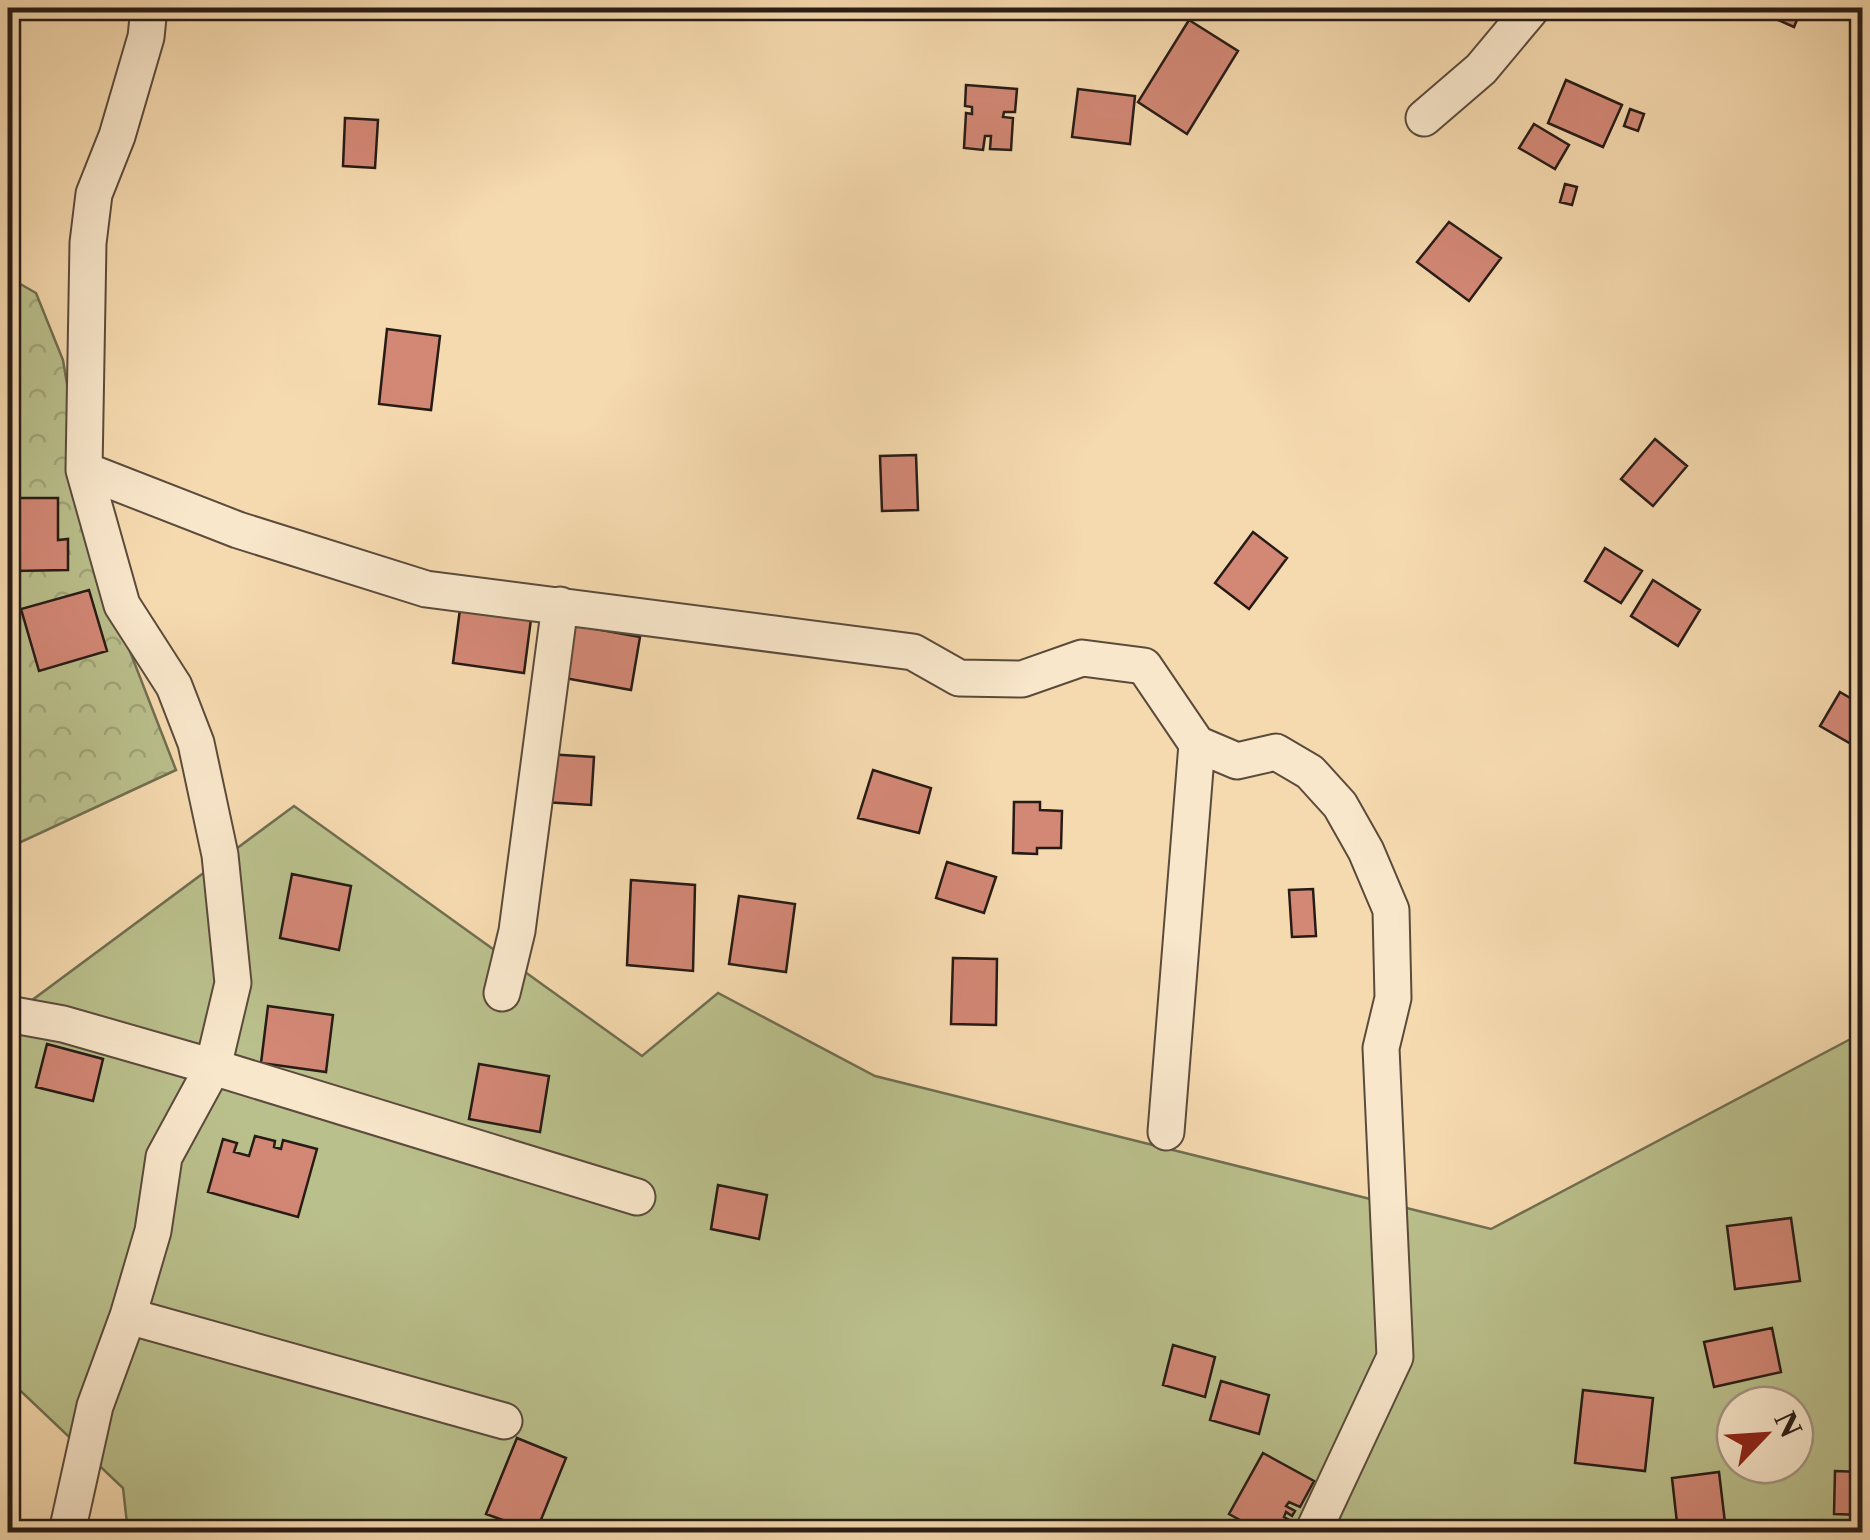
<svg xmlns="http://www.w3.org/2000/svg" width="1870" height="1540" viewBox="0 0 1870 1540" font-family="'Libre Caslon Text',serif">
<defs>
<pattern id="forest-crowns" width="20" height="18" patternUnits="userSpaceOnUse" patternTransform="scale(2.5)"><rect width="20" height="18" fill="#bac08c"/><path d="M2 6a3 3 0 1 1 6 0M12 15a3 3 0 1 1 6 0" fill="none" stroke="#a0a478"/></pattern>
</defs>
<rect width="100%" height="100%" fill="#f6daaf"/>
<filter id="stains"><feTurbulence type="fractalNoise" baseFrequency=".002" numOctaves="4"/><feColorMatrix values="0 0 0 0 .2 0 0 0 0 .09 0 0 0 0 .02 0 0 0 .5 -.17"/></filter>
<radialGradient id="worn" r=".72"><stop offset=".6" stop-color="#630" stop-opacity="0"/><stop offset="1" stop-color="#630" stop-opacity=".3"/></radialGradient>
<path fill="#bac08c" stroke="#706e51" stroke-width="2.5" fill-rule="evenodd" d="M294 806 642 1056 718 993 875 1076 1491 1229 1862 1033V1532H128L123 1488 8 1379V1018ZM1735 1405H1795V1465H1735Z"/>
<path fill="url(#forest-crowns)" stroke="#706e51" stroke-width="2.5" d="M8 277 36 293 63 360 98 569 176 770 21 842 8 843Z"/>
<path fill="#d38876" stroke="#271b16" stroke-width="2.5" d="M1031 8H1067L1064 17Z
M1751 8H1802L1794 27Z
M1189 20 1238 51 1187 134 1138 102Z
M1566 80 1622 105 1603 147 1548 123Z
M966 85 1017 89 1015 112H1004L1003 117 1013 118 1011 150 990 149 991 136H985L983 150 964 148 966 113 972 114V107L965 106Z
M1078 89 1135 96 1130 144 1072 137Z
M1630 109 1644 114 1638 131 1624 126Z
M345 118 378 120 375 168 343 166Z
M1534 124 1569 145 1555 169 1519 148Z
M1565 184 1577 187 1572 205 1560 202Z
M1449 222 1501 258 1469 301 1417 262Z
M387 329 440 336 431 410 379 404Z
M1655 439 1687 466 1653 506 1621 479Z
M916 455 918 510 882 511 880 456Z
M12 498H58V540L68 539V570L13 571Z
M1253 532 1287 558 1249 609 1215 583Z
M1605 548 1642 571 1621 603 1585 581Z
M1653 580 1700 610 1678 646 1631 616Z
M89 590 107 651 39 671 21 609Z
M460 609 531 619 524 673 453 663Z
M568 624 640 637 631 690 559 677Z
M1840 692 1862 705V741L1858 748 1820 726Z
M547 754 594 757 591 805 544 802Z
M873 770 931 788 919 833 858 818Z
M1014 802H1040V810L1062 811 1061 848H1037V854L1013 853Z
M947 862 996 877 984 913 936 898Z
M292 874 351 886 339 950 280 938Z
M631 880 695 885 693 971 627 965Z
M1313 889 1316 936 1292 937 1289 890Z
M739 896 795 904 786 972 729 964Z
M953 958 997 959 996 1025 951 1024Z
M268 1006 333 1015 326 1072 261 1063Z
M47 1044 103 1059 93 1101 36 1087Z
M479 1064 549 1076 540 1132 469 1119Z
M255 1136 275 1141 274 1147 281 1149 283 1140 317 1149 298 1217 208 1192 223 1139 237 1143 234 1152 249 1156Z
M718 1185 767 1195 759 1239 711 1229Z
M1791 1218 1800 1281 1735 1289 1727 1226Z
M1772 1328 1781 1372 1714 1387 1704 1342Z
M1173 1345 1215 1357 1205 1397 1163 1385Z
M1221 1381 1269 1395 1259 1434 1210 1420Z
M1583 1390 1653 1398 1645 1471 1575 1463Z
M517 1438 566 1458 536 1532 486 1514Z
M1263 1453 1314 1481 1300 1507 1289 1502 1286 1506 1295 1511 1292 1516 1286 1512 1284 1517 1293 1522 1287 1532H1262L1229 1514Z
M1835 1471 1862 1472V1515L1834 1514Z
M1719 1472 1726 1531 1678 1532 1672 1478Z
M977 1524 998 1532H974Z
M1550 1524 1582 1532H1547Z"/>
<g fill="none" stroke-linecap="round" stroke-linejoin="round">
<defs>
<path id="minor" d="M1424 118 1481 69 1532 8
M84 470 238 530 426 589 913 652 959 678 1022 679 1082 658 1144 666 1197 744 1237 761 1276 752 1310 772 1340 805 1366 851 1391 910 1393 998 1381 1048 1395 1357 1313 1532
M502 993 517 931 560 605
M8 1014 63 1024 213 1067 637 1197
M1166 1132 1197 744
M128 1316 504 1421
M67 1532 95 1406 128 1316 153 1231 164 1157 213 1067 233 983 220 855 196 743 174 686 122 605 84 470 88 243 94 194 117 136 146 37 149 8"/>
</defs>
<use href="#minor" stroke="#5b4b3c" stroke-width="39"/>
<use href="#minor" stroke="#f9e7cb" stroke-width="35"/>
</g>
<rect width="1870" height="1540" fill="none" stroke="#f6daaf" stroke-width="40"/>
<rect x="10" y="10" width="1850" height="1520" fill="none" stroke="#271b16" stroke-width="5"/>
<rect x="20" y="20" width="1830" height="1500" fill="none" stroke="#271b16" stroke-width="2.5"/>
<g transform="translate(1765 1435) rotate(65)"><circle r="48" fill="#f9e7cb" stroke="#a59583" stroke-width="2.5"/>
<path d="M0-8L18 38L0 25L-18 38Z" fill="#8f2418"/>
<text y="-15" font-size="28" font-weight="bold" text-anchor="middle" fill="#271b16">N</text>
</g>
<rect width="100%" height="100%" filter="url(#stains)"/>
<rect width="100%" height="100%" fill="url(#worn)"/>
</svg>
